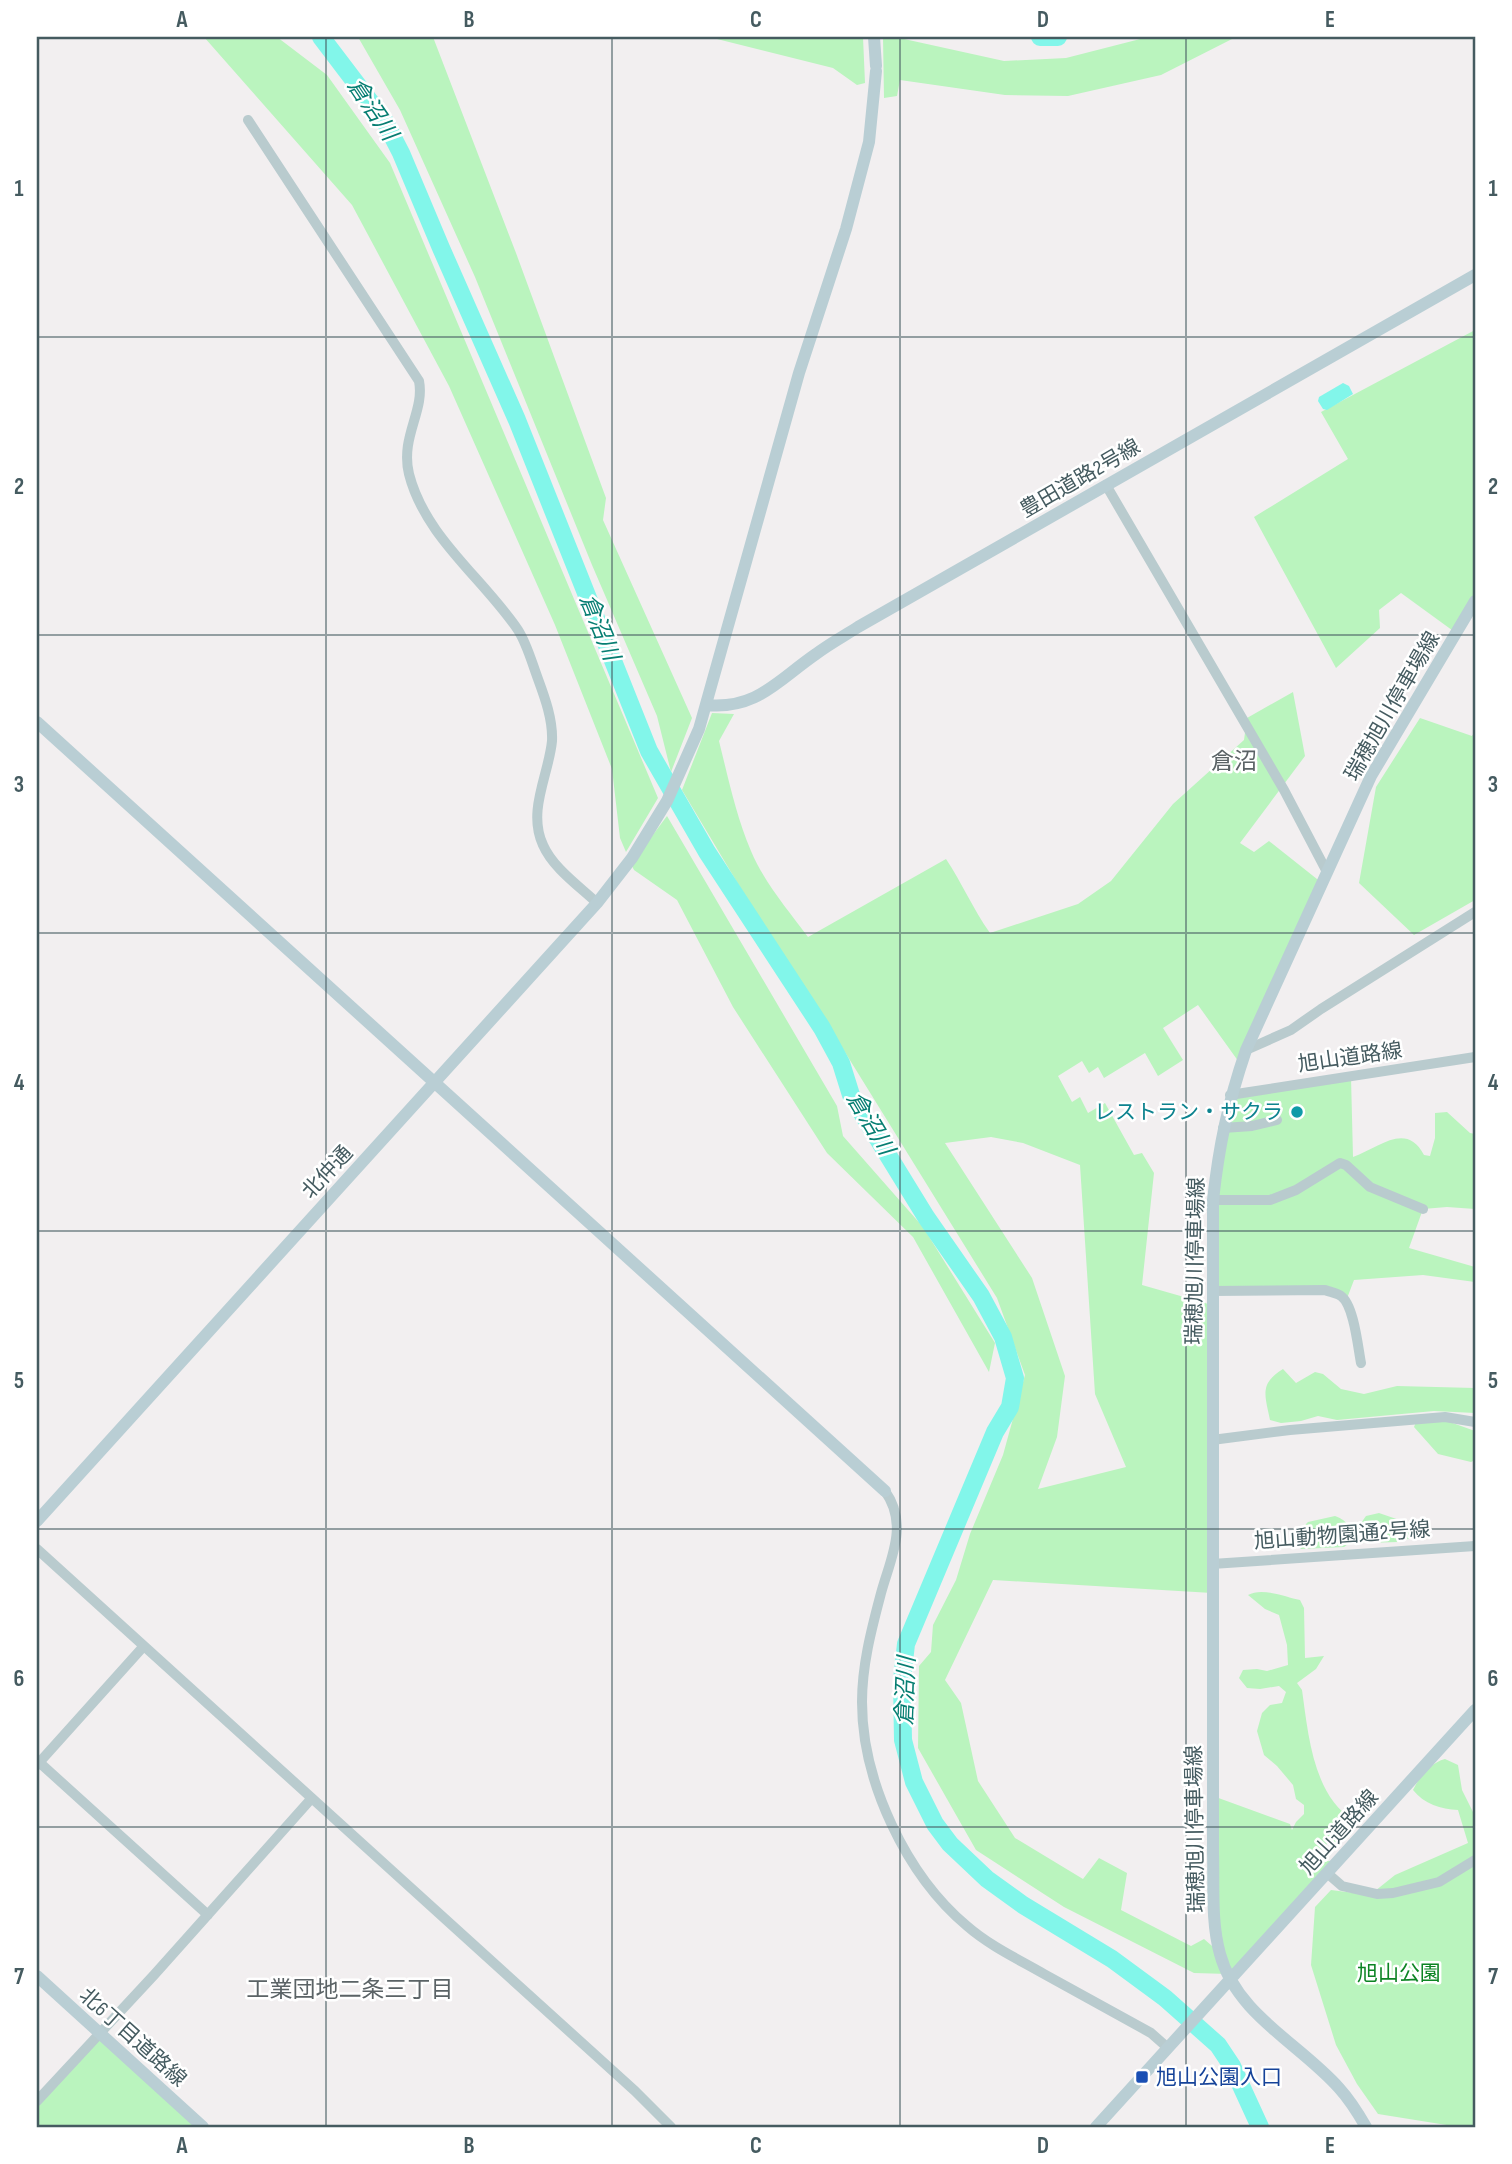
<svg xmlns="http://www.w3.org/2000/svg" width="1512" height="2164" viewBox="0 0 1512 2164" font-family="'Sofia Sans Condensed','Noto Sans JP',sans-serif">
<rect width="100%" height="100%" fill="#f2eff0"/>
<path fill="#baf4be" fill-rule="evenodd" d="M204 37H277L327 75 390 163 658 798 626 852 620 838 612 769 555 625 449 386 352 205Z
M358 37H433L516 253 606 498 603 520 692 718 671 772 657 716 592 565 475 277 400 110Z
M709 37H863L865 83 857 85 833 68Z
M883 37H895L1004 61 1066 58 1148 37H1236L1161 75 1068 96 1005 95 900 80 897 96 884 98Z
M1475 330V601L1456 633 1401 593 1379 610 1380 628 1336 668 1254 517 1348 459 1321 412Z
M1293 692 1305 756 1240 843 1254 852 1269 841 1322 883 1241 1065 1198 1005 1163 1028 1183 1060 1158 1076 1145 1053 1104 1078 1098 1067 1089 1073 1082 1061 1058 1076 1072 1102 1080 1097 1088 1113 1105 1103 1134 1155 1142 1153 1154 1173 1142 1285 1212 1305V1593L993 1580 945 1680 961 1703 978 1781 1015 1838 1083 1879 1099 1858 1127 1873 1121 1910 1191 1946 1204 1939 1219 1952 1213 1796 1290 1824 1292 1830 1296 1822 1304 1814V1805L1296 1799 1293 1785 1277 1766 1264 1755 1257 1731 1262 1713 1270 1705 1282 1703 1286 1692 1279 1686 1260 1689 1247 1688 1239 1678 1243 1670 1257 1669 1267 1671 1288 1665 1287 1645 1279 1615 1265 1609 1248 1595C1262 1587 1285 1597 1300 1600L1304 1608 1305 1658 1324 1656 1316 1669 1297 1683 1302 1690C1308 1732 1313 1797 1354 1820 1352 1836 1344 1845 1328 1843L1318 1853 1304 1856 1309 1861H1338L1229 1974 1194 1973 1064 1907 976 1850 918 1748 919 1666 931 1652 933 1625 956 1580 970 1534 1003 1455 1025 1375 997 1298 801 981 753 909 682 790 712 713 734 714 719 741C728 777 736 816 751 851 764 882 788 910 808 937L946 859C962 883 973 909 990 933L1078 904 1111 881 1173 804 1244 740 1247 718ZM991 1137 1023 1143 1080 1165 1095 1394 1126 1467 1038 1489 1057 1437 1065 1376 1032 1278 945 1143Z
M1420 718 1472 736 1475 731V900L1414 935 1359 883 1376 787Z
M667 816 837 1106 843 1136 923 1227 995 1343 989 1372 913 1237 827 1153 733 1007 677 900 634 870 631 864Z
M1351 1077 1353 1157C1379 1148 1406 1121 1424 1155L1430 1156 1435 1138V1113L1447 1112 1470 1133 1475 1134V1209L1447 1207 1423 1209 1409 1248 1475 1267V1282L1423 1275 1354 1280 1346 1301 1340 1294 1212 1291 1213 1200 1230 1095Z
M1283 1369 1296 1383 1315 1372 1323 1374 1341 1389 1364 1394 1397 1386 1475 1388V1413L1434 1411 1337 1420 1318 1416 1301 1421 1281 1423 1270 1420C1265 1395 1259 1384 1283 1369Z
M1447 1421 1475 1431V1460L1471 1462 1438 1454 1414 1427 1416 1422Z
M1379 1513 1411 1524 1414 1537 1398 1542 1363 1543C1357 1533 1359 1525 1366 1516Z
M1335 1516C1349 1521 1350 1528 1351 1542L1344 1547 1301 1549 1297 1543V1533L1308 1522Z
M1445 1759 1458 1765 1462 1790 1475 1816V2127H1459L1378 2114 1357 2084 1336 2045 1311 1965 1315 1907 1331 1890 1370 1895 1395 1875 1468 1843 1458 1810C1441 1809 1424 1804 1413 1790 1420 1776 1430 1763 1445 1759Z
M99 2033 203 2127H37V2101Z"/>
<path fill="#82f6ea" d="M1343 383 1349 386 1353 394 1327 410 1323 409 1318 401 1319 397Z"/>
<g fill="none" stroke-linecap="round" stroke-linejoin="round">
<path stroke="#82f6ea" stroke-width="18" d="M321 37 384 120 401 153 441 248 517 420 649 751 707 852 822 1028 841 1063 851 1095 926 1217 981 1296 1003 1337 1015 1378 1010 1407 995 1432 906 1644 902 1680 903 1740 914 1782 935 1824 950 1844 987 1879 1023 1905 1112 1959 1165 1998 1218 2045 1232 2066 1260 2127
M1040 37H1058"/>
<path stroke="#b9cbce" stroke-width="10" d="M248 120 419 381C425 411 400 437 409 474 425 537 483 578 518 630 527 644 532 663 538 679 545 698 553 720 552 741 549 774 527 811 543 845 553 868 579 886 597 903
M1106 485 1284 790 1327 872
M1246 1050 1291 1030 1321 1009 1475 912
M1230 1095 1475 1057
M1223 1128 1252 1126 1277 1120
M1213 1200H1270L1296 1190 1340 1163 1346 1165 1370 1187 1423 1209
M1212 1291 1325 1290C1330 1292 1337 1293 1341 1296 1354 1305 1358 1348 1361 1363
M1212 1440 1290 1430 1445 1417 1475 1422
M885 1491C910 1526 889 1561 880 1597 871 1631 862 1666 862 1702 862 1781 906 1875 967 1926 990 1946 1018 1959 1044 1974 1079 1993 1115 2013 1151 2033L1168 2048
M37 1549 635 2091 671 2127
M1212 1564 1475 1546
M40 1763 208 1915
M37 1765 143 1647
M1327 1873 1342 1886 1377 1894 1393 1893 1439 1882 1475 1860
M37 2101 154 1975 311 1799"/>
<path stroke="#b9ced4" stroke-width="12" d="M874 37 876 66
M706 705C757 710 778 680 816 654 829 644 844 636 858 627L1475 275
M37 722 885 1491
M37 1521 597 903 632 858 667 801 699 729 799 373 846 229 869 142 876 71
M37 1976 203 2127
M1096 2127 1475 1710
M1366 2127C1358 2113 1350 2100 1339 2088 1300 2044 1236 2014 1220 1954 1211 1922 1214 1885 1213 1853V1200C1219 1145 1228 1103 1246 1050L1371 776 1475 601"/>
</g>
<path fill="none" stroke="#455b60" stroke-width="2" stroke-opacity="0.55" d="M326 37V2127M612 37V2127M900 37V2127M1186 37V2127M37 337H1475M37 635H1475M37 933H1475M37 1231H1475M37 1529H1475M37 1827H1475"/>
<circle fill="#0f9aa8" stroke="#fff" stroke-width="2.5" cx="1297" cy="1112" r="7"/>
<rect fill="#1a4fb4" stroke="#fff" stroke-width="2.5" x="1135" y="2070" width="14" height="14" rx="3.5"/>
<g text-anchor="middle" stroke-width="5" stroke-linejoin="round" paint-order="stroke">
<g font-size="21" fill="#455b60" stroke="#fff">
<text transform="translate(1080 478) rotate(-30)" y="7">豊田道路2号線</text>
<text transform="translate(1392 706) rotate(-60)" y="7">瑞穂旭川停車場線</text>
<text transform="translate(1350 1057) rotate(-8)" y="7">旭山道路線</text>
<text transform="translate(327 1172) rotate(-47)" y="7">北仲通</text>
<text transform="translate(1195 1261) rotate(-89)" y="7">瑞穂旭川停車場線</text>
<text transform="translate(1342 1535) rotate(-4)" y="7">旭山動物園通2号線</text>
<text transform="translate(1195 1829) rotate(-91)" y="7">瑞穂旭川停車場線</text>
<text transform="translate(1339 1832) rotate(-48)" y="7">旭山道路線</text>
<text transform="translate(133 2037) rotate(42)" y="7">北6丁目道路線</text>
</g>
<g font-size="21" fill="#0d838f" stroke="#fff" text-anchor="end">
<text x="1283" y="1119">レストラン・サクラ</text>
</g>
<g font-size="21" fill="#0d8424" stroke="#fff">
<text x="1399" y="1980">旭山公園</text>
</g>
<g font-size="21" fill="#164399" stroke="#fff" text-anchor="start">
<text x="1156" y="2084">旭山公園入口</text>
</g>
<g font-size="23" font-style="italic" fill="#067e72" stroke="#fff">
<text transform="translate(373 109) rotate(56)" y="8">倉沼川</text>
<text transform="translate(600 627) rotate(68)" y="8">倉沼川</text>
<text transform="translate(871 1123) rotate(59)" y="8">倉沼川</text>
<text transform="translate(905 1691) rotate(-88)" y="8">倉沼川</text>
</g>
<g font-size="23" fill="#5b6366" stroke="#fff">
<text x="1234" y="769">倉沼</text>
<text x="350" y="1997">工業団地二条三丁目</text>
</g>
</g>
<rect width="1512" height="2164" fill="none" stroke="#ffffff" stroke-width="77"/>
<rect x="38" y="38" width="1436" height="2088" fill="none" stroke="#455b60" stroke-width="2.5"/>
<g font-size="23" text-anchor="middle" font-weight="bold" fill="#455b60">
<text x="182" y="27">A</text>
<text x="469" y="27">B</text>
<text x="756" y="27">C</text>
<text x="1043" y="27">D</text>
<text x="1330" y="27">E</text>
<text x="19" y="196">1</text>
<text x="1493" y="196">1</text>
<text x="19" y="494">2</text>
<text x="1493" y="494">2</text>
<text x="19" y="792">3</text>
<text x="1493" y="792">3</text>
<text x="19" y="1090">4</text>
<text x="1493" y="1090">4</text>
<text x="19" y="1388">5</text>
<text x="1493" y="1388">5</text>
<text x="19" y="1686">6</text>
<text x="1493" y="1686">6</text>
<text x="19" y="1984">7</text>
<text x="1493" y="1984">7</text>
<text x="182" y="2153">A</text>
<text x="469" y="2153">B</text>
<text x="756" y="2153">C</text>
<text x="1043" y="2153">D</text>
<text x="1330" y="2153">E</text>
</g>
</svg>
